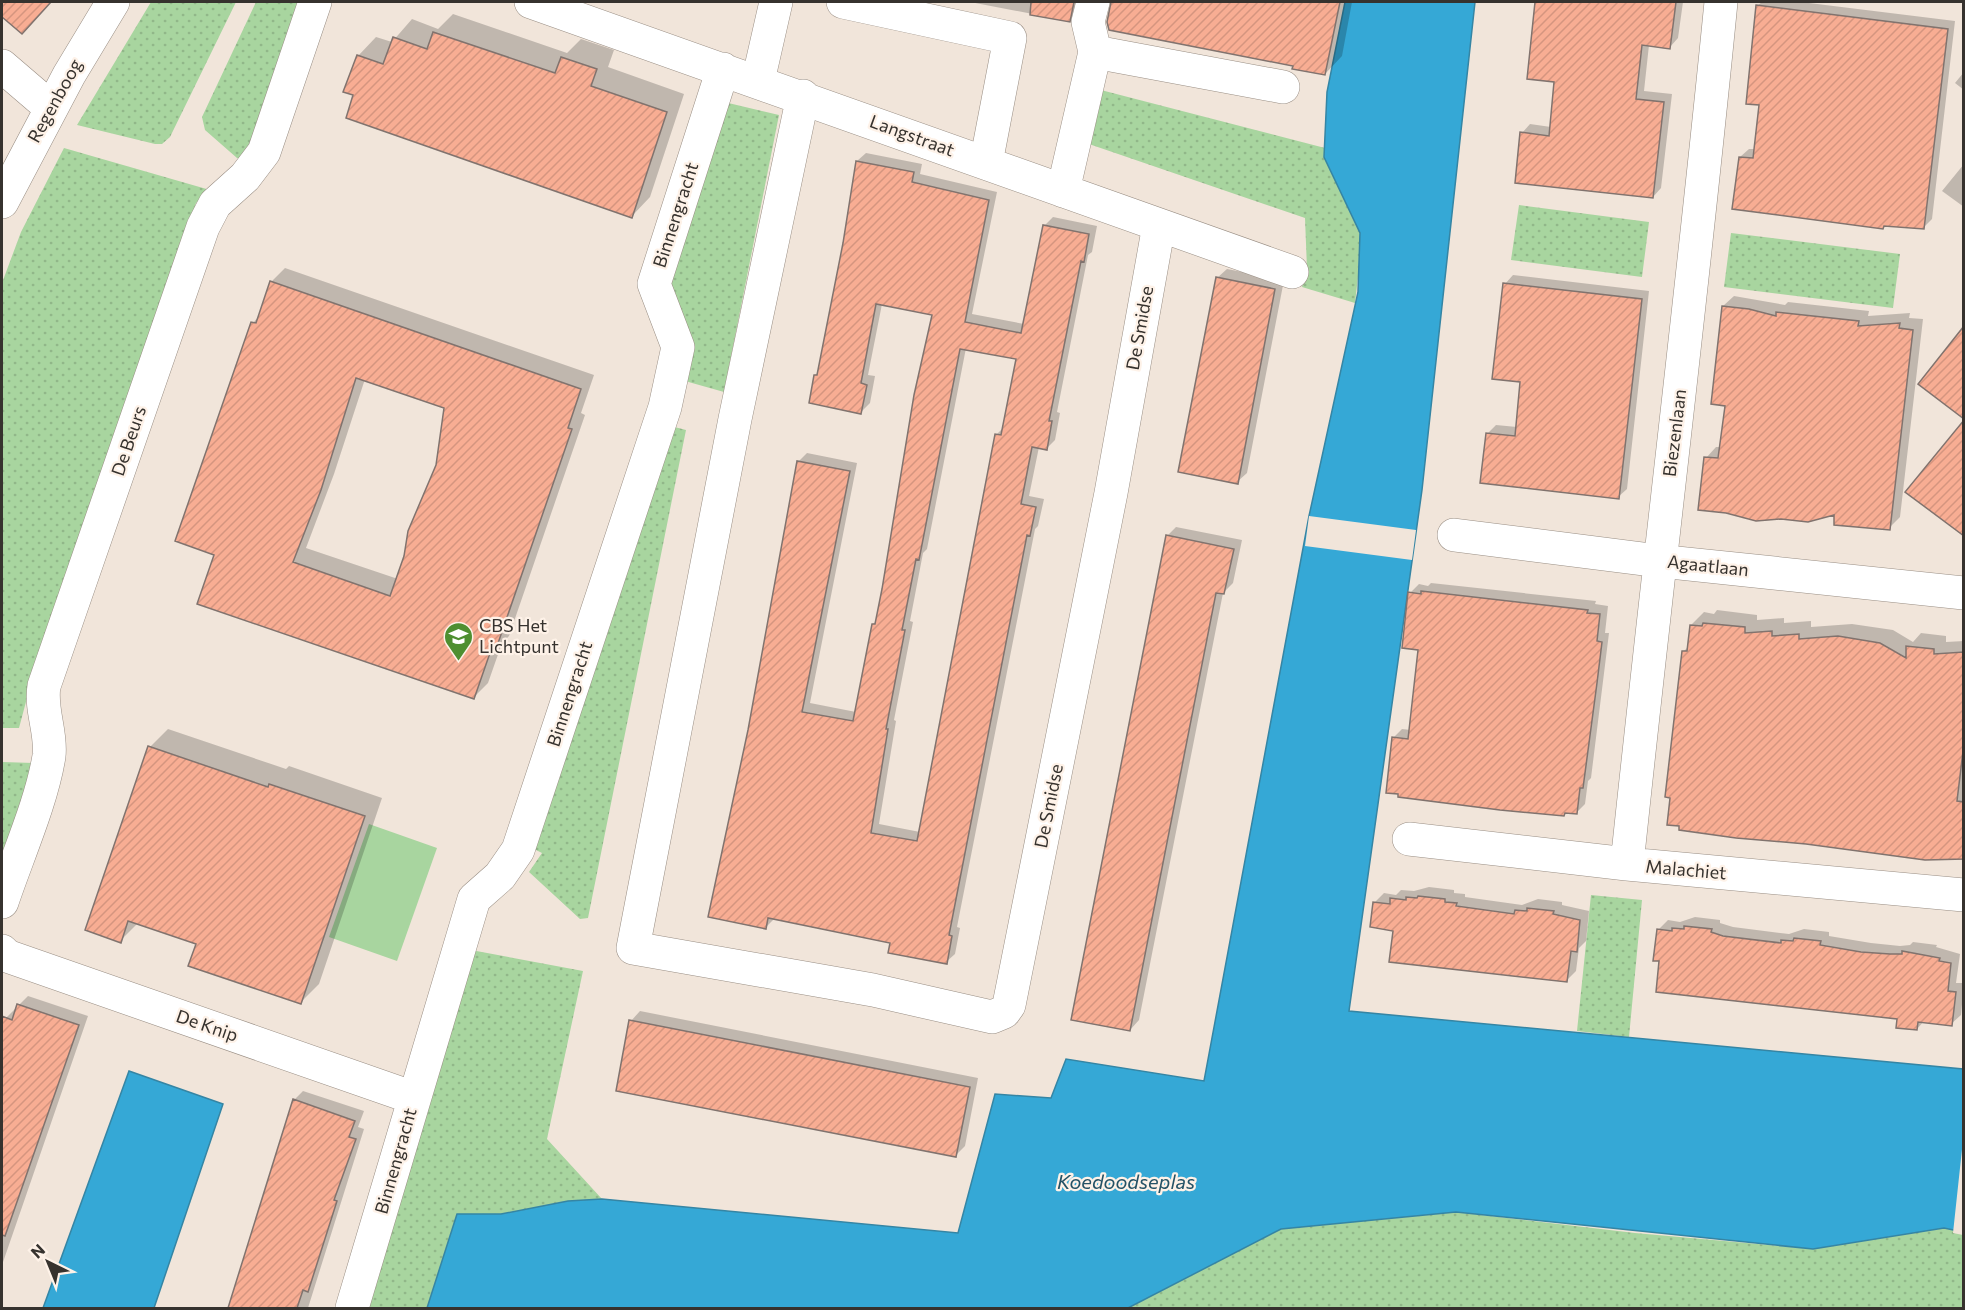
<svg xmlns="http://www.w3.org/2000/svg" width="1965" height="1310" viewBox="0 0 1965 1310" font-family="Commissioner,sans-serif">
<defs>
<pattern id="green-dots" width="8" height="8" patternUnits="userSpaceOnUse" patternTransform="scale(1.5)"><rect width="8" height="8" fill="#a8d59f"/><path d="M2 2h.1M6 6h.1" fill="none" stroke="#91b789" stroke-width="1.8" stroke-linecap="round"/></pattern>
<pattern id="building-hatch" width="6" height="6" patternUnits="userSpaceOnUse" patternTransform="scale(1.5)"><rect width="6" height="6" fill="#f8ad93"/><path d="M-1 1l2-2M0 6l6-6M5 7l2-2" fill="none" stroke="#d5957f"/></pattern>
</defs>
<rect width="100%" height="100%" fill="#f1e5da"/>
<path fill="url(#green-dots)" d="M151 2H236L170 137 162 144H155L77 125Z
M256 2H302L254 145 242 159 237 158 205 130 202 117Z
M1097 89 1325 148 1324 157 1360 233 1362 242 1355 303 1302 287 1307 269 1305 218 1086 143Z
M720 101 779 115 724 392 685 381 661 286Z
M64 148 210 190 196 203 31 683 19 728H2V283L21 232Z
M1519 205 1649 222 1642 277 1511 260Z
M1731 233 1900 254 1893 308 1724 287Z
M667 425 686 430 588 918 580 919 529 872 542 853 532 848Z
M2 762 34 763 2 864Z
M1591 895 1642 900 1629 1037 1577 1031Z
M471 950 583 971 547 1139 602 1199 568 1201 501 1214H457L427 1308H361Z
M1457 1212 1635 1233 1813 1249 1945 1228 1963 1232V1308H1128L1281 1229Z"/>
<path fill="#a8d59f" d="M369 824 437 848 397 961 329 937Z"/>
<path fill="#35a8d6" stroke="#3585a4" stroke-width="1.5" d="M1345 2H1475L1422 490 1349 1011 1963 1069V1232L1944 1228 1813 1249 1456 1212 1281 1229 1128 1308H427L457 1214H501L568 1201 602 1199 958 1233 995 1094 1051 1098 1066 1059 1204 1081 1309 516 1358 292 1360 233 1324 157 1327 92Z
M129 1071 223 1104 154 1308H43Z"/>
<path fill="#f1e5da" d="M1309 516 1416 530 1412 560 1305 546Z
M1963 1140 1964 1235H1963L1953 1233Z"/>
<path fill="#0003" fill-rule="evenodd" d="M2 2H50L22 32 2 15Z
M970 2H1088L1069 21Z
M1112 2H1352L1342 56 1325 74 1109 22Z
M1537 2H1683L1678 38 1670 47 1649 45 1644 91 1672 94 1661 188 1653 197 1522 133 1530 124 1551 127 1556 81 1528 78Z
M1762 2H1801L1955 21 1932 219 1923 228 1740 157 1749 149H1755L1761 104 1757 6Z
M453 14 567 53 581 39 614 50 608 67 684 94 650 197 632 216 355 94 358 56 376 37 392 42 412 19 438 29Z
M1964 72V90L1955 83Z
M866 153 922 164 920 174 997 192 972 314 1024 324 1044 226 1053 217 1097 226 1092 252 1088 255 1057 412 1060 413 1055 440 1046 449 1039 447 1029 496 1044 499 1038 526 1035 529 957 927 960 928 955 954 946 962 892 942 775 918 766 927 749 730 799 461 807 453 857 463 810 703 856 712 873 624 878 620 933 314 882 304 868 375 875 376 870 403 861 412 815 375 819 372 844 243 857 161ZM966 348 1018 358 1004 427 996 435 920 832 879 824 896 721 894 720 913 622 910 621 923 553 927 549Z
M1964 164V207L1942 191Z
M285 268 594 375 581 413 585 415 509 636 502 643 488 683 474 697 216 554 253 323 260 315 271 282ZM365 379 445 407 437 465 398 579 306 548 334 474Z
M1227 269 1284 280 1247 473 1237 482 1217 278Z
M1513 275 1649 291 1627 489 1618 497 1487 434 1496 425 1517 427 1522 381 1505 284Z
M1734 296 1785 305 1788 302 1869 311 1868 316 1910 313 1909 318 1923 319 1900 517 1889 528 1706 458 1716 447H1721L1727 404 1723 306Z
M1176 527 1242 540 1233 583 1223 593 1139 1020 1130 1030 1167 536Z
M1431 583 1596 601 1595 604 1608 606 1605 633H1609L1591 778 1588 781 1585 804 1576 813 1566 812 1564 814 1426 800 1387 792 1393 738 1402 729 1411 730 1420 649 1410 593 1419 584 1428 586Z
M1717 610 1757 615V620L1784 618V623L1811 621V627L1852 624 1893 630 1913 642 1921 633 1946 636V642L1964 641V857L1683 652 1689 646 1691 625 1704 612 1714 614Z
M168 729 286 769 289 766 382 798 319 984 300 1003 198 943 138 923 120 941 150 747Z
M1429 887 1454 890V893L1465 894V897L1522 905 1538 899 1562 902V905L1589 911 1586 941 1579 948 1576 971 1567 980 1394 930 1374 903 1384 893 1396 895 1401 890 1414 891Z
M1695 917 1720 920V923L1733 927 1789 934 1804 929 1829 932V936L1871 943 1900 946 1910 945 1913 942 1937 945 1936 947 1960 954 1956 983H1964L1961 1015 1951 1024 1924 1021 1917 1029 1898 1018 1661 960 1658 930 1668 920 1680 922Z
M28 996 88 1016 2 1265V1033L6 1018Z
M640 1011 978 1078 965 1146 956 1155 631 1021Z
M303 1091 364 1111 358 1127 364 1129 308 1308H230L294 1100Z"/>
<path fill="url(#building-hatch)" stroke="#81736e" stroke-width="1.5" fill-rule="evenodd" d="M2 2H51L22 34 2 17Z
M1031 2H1074L1070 22 1030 15Z
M1111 2H1340L1325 75 1292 69 1293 66 1109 30 1107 22Z
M1535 2H1676L1670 49 1642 45 1636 99 1664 102 1653 198 1515 183 1520 132 1549 136 1554 82 1527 79Z
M1756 5 1948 29 1924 229 1884 226 1883 229 1732 209 1739 157 1753 158 1759 105 1746 104Z
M433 32 555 73 561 57 597 69 591 86 667 112 632 218 346 118 353 95 343 92 357 55 383 64 393 37 427 49Z
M856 161 914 172 912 182 989 200 965 322 1021 333 1043 225 1089 234 1084 262 1081 261 1049 421H1052L1047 450 1032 447 1021 504 1036 507 1030 536 1027 535 949 935 952 936 947 964 888 953 890 943 768 918 766 929 708 917 748 730 797 461 850 471 802 712 853 721 872 624H875L882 589 914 395 932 315 876 304 861 383 867 385 861 414 809 403 814 375H817L843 243ZM960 349 1016 359 1001 435 995 434 917 841 871 833 888 729H886L905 630H902L916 559 919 560Z
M1216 277 1275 289 1238 484 1178 472Z
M270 281 581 389 568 428 572 429 495 652 491 650 474 699 197 604 214 555 175 541 251 322 256 323ZM356 378 444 408 436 465 408 531 404 556 390 596 293 562 321 490Z
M1503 283 1642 299 1619 499 1480 483 1486 433 1515 436 1520 382 1492 379Z
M1722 306 1749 309 1776 316V312L1859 321 1858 326 1900 323 1899 328 1913 330 1890 530 1834 525V515L1808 522 1781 519 1756 521 1726 513 1698 510 1704 457 1718 458 1725 406 1711 404Z
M1964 326V419L1918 384Z
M1964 420V536L1905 492Z
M1166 535 1234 549 1224 594 1216 593 1130 1031 1071 1020Z
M1421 591 1588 610 1587 613 1600 614 1597 641 1602 642 1597 683 1583 788H1580L1577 814 1565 813 1564 816 1500 810 1398 797V794L1386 793 1392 737 1408 739 1418 650 1402 648 1408 592 1421 594Z
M1703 623 1745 627V633L1772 631V636L1799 634V639L1838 636 1880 643 1906 658V646L1934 649V654L1964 652V743L1957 801 1964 802V859L1925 860 1806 844 1736 838 1679 830V826L1667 825 1670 798 1665 797 1682 651H1687L1690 625 1702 626Z
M148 746 268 787 269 784 365 816 301 1004 188 966 196 944 128 921 121 943 85 930Z
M1418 896 1445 899V902L1457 903 1456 906 1514 914 1515 910 1527 911V908L1554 911 1553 914 1580 920 1577 952 1571 951 1567 982 1389 962 1393 931 1370 927 1373 902 1390 904V898L1406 900V897L1417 898Z
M1684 926 1712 929 1711 932 1723 936 1781 943V940L1793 941 1794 938 1821 941 1820 945 1861 952 1890 954H1902V951L1940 958 1939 961 1951 963 1948 991 1956 992 1952 1026 1918 1022 1917 1030 1896 1028 1897 1019 1656 992 1659 961H1653L1657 929 1672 931V928L1684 929Z
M17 1004 79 1025 5 1236 2 1235V1016L12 1020Z
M629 1020 970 1087 956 1157 616 1091Z
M293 1099 355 1121 349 1137 356 1139 334 1200 337 1201 308 1292 303 1290 297 1308H228Z"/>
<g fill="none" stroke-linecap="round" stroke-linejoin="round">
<defs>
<path id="minor" d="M531 2 1292 272
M843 2 1010 38 986 163
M1095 52 1283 87
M2 66 51 108
M758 81 776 2
M803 96 735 419 633 948 873 990 992 1017 1004 1012 1009 1005 1111 493 1159 225
M1063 191 1095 52 1088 22 1093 2
M2 202 69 75 113 2
M1454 535 1659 561 1964 593
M1409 839 1627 864 1964 895
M1627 864C1657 577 1693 289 1721 2
M2 902C17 857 42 801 49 756 52 733 40 710 44 686L203 227 215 204 245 177 264 152 315 2
M2 951 7 956 414 1098
M352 1308 474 899 500 876 518 850 665 407 678 347 654 284 723 69"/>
</defs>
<use href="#minor" stroke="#998e84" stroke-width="34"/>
<use href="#minor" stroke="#fff" stroke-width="33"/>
</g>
<defs>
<symbol id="school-pin" viewBox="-11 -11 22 30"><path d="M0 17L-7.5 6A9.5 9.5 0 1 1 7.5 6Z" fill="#4e8f31" stroke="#fef2e8"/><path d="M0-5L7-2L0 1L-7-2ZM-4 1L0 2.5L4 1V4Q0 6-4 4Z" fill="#fff"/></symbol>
</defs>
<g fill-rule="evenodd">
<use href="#school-pin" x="442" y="620" width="33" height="45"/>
</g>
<g text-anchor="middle" stroke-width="4.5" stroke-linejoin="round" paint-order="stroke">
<g font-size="18" fill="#36322e" stroke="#fef2e8">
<text transform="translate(55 101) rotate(-61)" y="6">Regenboog</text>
<text transform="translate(912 136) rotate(20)" y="6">Langstraat</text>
<text transform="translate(676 215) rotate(-72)" y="6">Binnengracht</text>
<text transform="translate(1140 328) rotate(-80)" y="6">De Smidse</text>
<text transform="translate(1675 433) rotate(-83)" y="6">Biezenlaan</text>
<text transform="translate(129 441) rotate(-71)" y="6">De Beurs</text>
<text transform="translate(1708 566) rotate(6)" y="6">Agaatlaan</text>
<text transform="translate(570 694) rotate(-72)" y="6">Binnengracht</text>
<text transform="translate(1049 806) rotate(-79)" y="6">De Smidse</text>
<text transform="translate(1686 870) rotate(5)" y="6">Malachiet</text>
<text transform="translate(207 1026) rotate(19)" y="6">De Knip</text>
<text transform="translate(396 1161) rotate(-74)" y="6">Binnengracht</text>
</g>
<g font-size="18" fill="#36322e" stroke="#fef2e8" text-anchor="start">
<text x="479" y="632">CBS Het<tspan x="479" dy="21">Lichtpunt</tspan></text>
</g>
<g font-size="20" font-style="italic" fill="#245266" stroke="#fef2e8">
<text x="1126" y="1189">Koedoodseplas</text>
</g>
</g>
<rect width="1965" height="1310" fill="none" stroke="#36322e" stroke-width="6"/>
<g transform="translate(48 1262) rotate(317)" stroke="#fef2e8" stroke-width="4.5" paint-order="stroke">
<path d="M0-4.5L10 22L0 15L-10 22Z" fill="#36322e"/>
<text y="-9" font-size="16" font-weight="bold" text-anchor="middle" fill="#36322e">N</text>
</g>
</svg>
